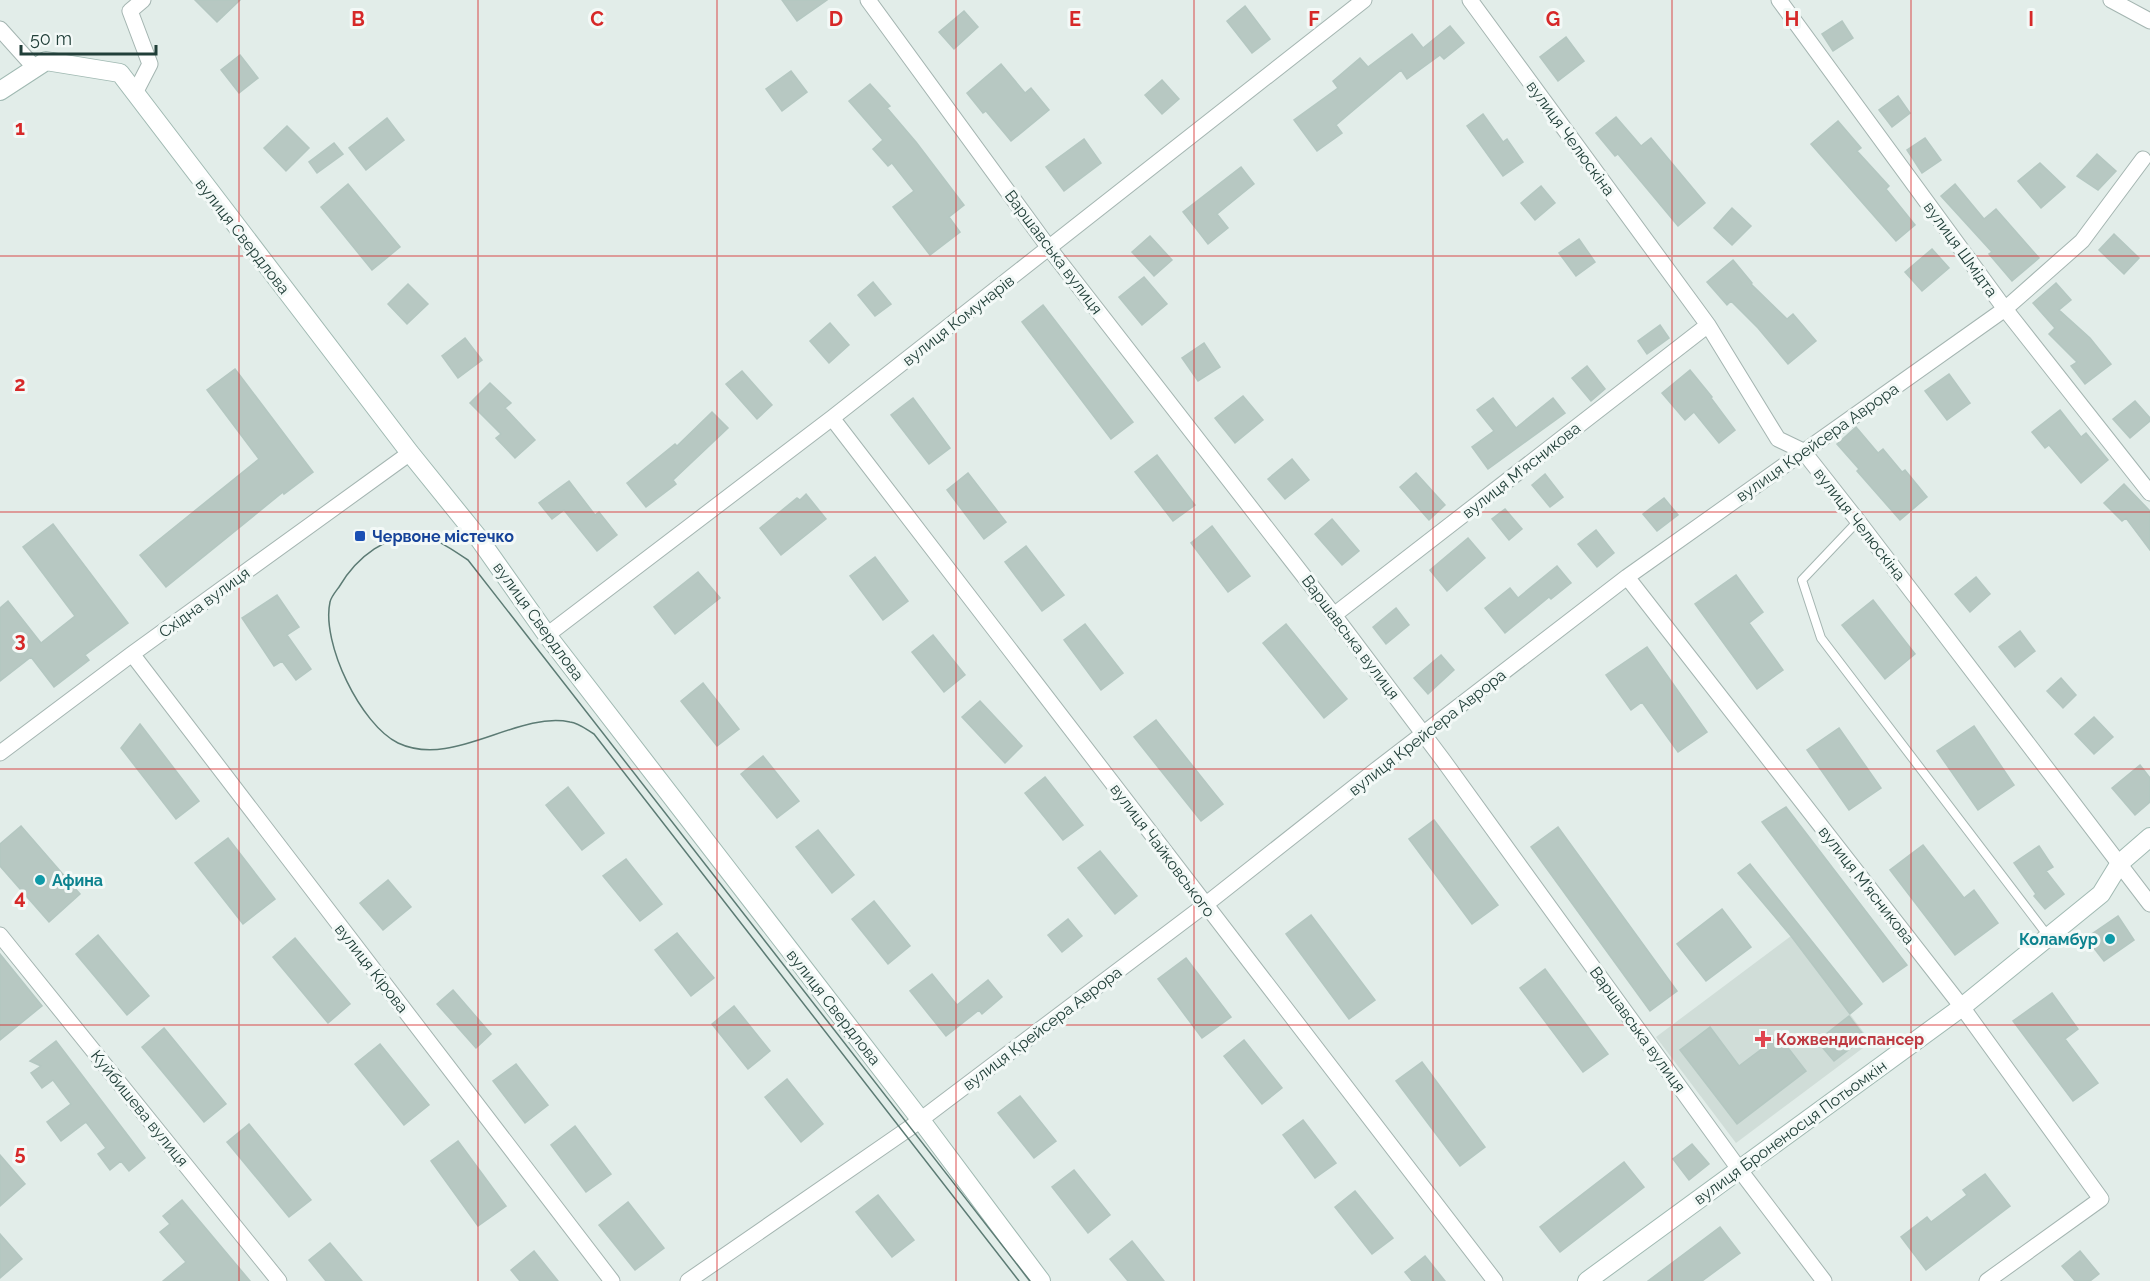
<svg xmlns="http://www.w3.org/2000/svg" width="2150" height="1281" viewBox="0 0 2150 1281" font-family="Raleway,sans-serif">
<rect width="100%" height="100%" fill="#e2ede9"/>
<path fill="#d0ddd8" d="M1791 936 1871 1042 1736 1143 1656 1037Z"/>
<path fill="#b7c8c2" stroke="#b4c7c1" stroke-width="1.5" d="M195 0H240L217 22Z
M782 0H827L797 21Z
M1245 6 1270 39 1252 53 1227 21Z
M964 11 978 27 954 49 939 32Z
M1842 21 1853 38 1833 51 1822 34Z
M1450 26 1464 43 1444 59 1440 55 1407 79 1401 70 1336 125 1342 133 1317 151 1294 120 1338 88 1333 81 1360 58 1368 67 1412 34 1423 48Z
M1566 37 1584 61 1558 81 1540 57Z
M240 55 258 78 239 93 221 70Z
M1001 64 1025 93 1031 88 1049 110 1011 141 986 111 983 113 967 93Z
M791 71 807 92 782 111 766 89Z
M1162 80 1179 99 1162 114 1145 95Z
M870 84 890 106 887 108 916 142 964 205 949 217 960 232 930 255 893 207 914 191 892 163 888 166 873 149 883 140 849 101Z
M1898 96 1910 113 1892 127 1879 110Z
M1483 114 1503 142 1507 139 1523 162 1503 176 1467 126Z
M1616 117 1641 146 1651 138 1705 203 1678 226 1618 154 1615 156 1596 133Z
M387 118 404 140 366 170 349 148Z
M1838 121 1861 148 1857 151 1889 186 1886 189 1915 225 1896 241 1811 144Z
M287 126 309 148 286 171 264 148Z
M1925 138 1941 160 1922 173 1907 150Z
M1084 139 1101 163 1064 191 1046 167Z
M334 143 343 154 317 173 309 162Z
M2097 154 2116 171 2098 190 2077 176Z
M2040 163 2065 187 2041 208 2018 181Z
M1241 167 1254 184 1217 214 1228 228 1208 244 1183 212Z
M348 184 400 247 372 270 321 207Z
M1955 184 1984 219 1996 209 2039 258 2012 281 1989 254 1992 252 1941 196Z
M1541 186 1555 203 1535 220 1521 203Z
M1732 208 1751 226 1732 245 1714 228Z
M2114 234 2139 258 2124 274 2099 250Z
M1150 236 1172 260 1154 276 1132 252Z
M1579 239 1595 262 1576 276 1559 253Z
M1932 249 1949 268 1922 291 1905 272Z
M1733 260 1752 283 1751 284 1787 319 1793 314 1816 341 1788 364 1758 328 1731 301 1727 305 1707 282Z
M1144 277 1167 304 1142 325 1119 297Z
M873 282 891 304 875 316 858 295Z
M2056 283 2071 300 2059 310 2090 338 2111 364 2085 384 2071 366 2077 362 2049 334 2055 328 2033 303Z
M408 284 428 304 407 324 388 304Z
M1043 305 1133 422 1111 439 1022 322Z
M830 323 849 345 829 363 810 341Z
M1660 325 1669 338 1647 354 1638 341Z
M465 338 482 360 458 378 442 356Z
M1204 343 1220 367 1198 381 1182 358Z
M1587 366 1605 389 1591 401 1572 378Z
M235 369 313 472 284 494 283 492 166 587 140 555 259 459 207 390Z
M1690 370 1712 397 1711 398 1735 430 1719 443 1694 412 1685 420 1662 393Z
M742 371 772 405 757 419 726 384Z
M1949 374 1970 403 1947 420 1925 391Z
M490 383 511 403 505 408 535 440 515 458 496 438 501 434 470 403Z
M1243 396 1263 420 1235 443 1215 418Z
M913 398 950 448 929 464 891 415Z
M1493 398 1516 428 1553 398 1565 413 1488 469 1472 447 1494 431 1477 410Z
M2135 401 2150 418V421L2130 438 2113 419Z
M2060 410 2081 437 2086 433 2108 460 2081 483 2049 445 2045 448 2032 432Z
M712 412 728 428 673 480 676 484 646 507 627 483 675 444 677 446Z
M1856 427 1878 453 1883 449 1902 472 1905 470 1927 497 1900 520 1857 471 1859 469 1837 444Z
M1157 455 1195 505 1173 521 1135 472Z
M1292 459 1309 480 1285 499 1268 479Z
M968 473 1006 522 984 539 947 490Z
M1416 473 1445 505 1429 520 1400 487Z
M1545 474 1563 497 1550 507 1532 485Z
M569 481 595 515 599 512 617 535 597 551 564 510 552 519 539 503Z
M2124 484 2150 511V550L2126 518 2122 521 2104 503Z
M806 494 826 519 781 555 760 528 797 498 800 500Z
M1664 498 1678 515 1657 531 1643 514Z
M1505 509 1522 529 1509 540 1492 519Z
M1332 519 1359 551 1342 565 1315 534Z
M53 524 128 623 85 655 89 660 54 687 31 657 0 681V608L8 601 41 643 75 616 23 547Z
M1212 526 1250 576 1228 592 1191 543Z
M1596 530 1614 553 1597 567 1578 544Z
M1468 538 1485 558 1447 591 1430 570Z
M1026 546 1064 595 1042 611 1005 562Z
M875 557 908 601 883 620 850 576Z
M1557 566 1571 583 1551 599 1549 597 1505 633 1485 608 1510 588 1518 598Z
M698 572 720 598 675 634 654 607Z
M1736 575 1763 612 1749 623 1783 670 1757 689 1695 604Z
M1976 577 1990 594 1970 612 1955 594Z
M277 595 299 627 287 635 311 669 296 680 282 661 274 666 242 618Z
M1873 600 1915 654 1885 679 1842 625Z
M1396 608 1409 625 1386 644 1373 627Z
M1085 624 1123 673 1101 690 1064 640Z
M1286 624 1347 699 1324 718 1263 643Z
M2020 631 2035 651 2015 667 1999 647Z
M933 635 965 675 944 692 912 652Z
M1647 647 1707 732 1678 752 1642 702 1631 710 1606 675Z
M1441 655 1454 670 1428 694 1414 678Z
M2061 678 2076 695 2063 708 2047 691Z
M703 683 739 729 717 746 681 701Z
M980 701 1022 746 1005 763 962 717Z
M2094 717 2113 737 2094 754 2075 734Z
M1156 720 1223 804 1201 821 1134 737Z
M140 724 199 801 176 819 121 748Z
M1974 726 2014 785 1978 810 1937 751Z
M1839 728 1881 788 1849 810 1807 750Z
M763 756 799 801 777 818 741 774Z
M2140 765 2150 778V802L2135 815 2112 788Z
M1045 777 1083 825 1063 840 1025 793Z
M568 787 604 833 582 850 546 805Z
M1786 807 1907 965 1883 982 1762 822Z
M1434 820 1498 905 1472 924 1409 839Z
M21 826 80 894 49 922 0 866V844Z
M1558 827 1677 991 1650 1011 1531 847Z
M818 830 854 875 832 893 796 847Z
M228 838 275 899 243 924 195 863Z
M1923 845 1964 898 1974 890 1998 923 1955 955 1890 870Z
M2039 846 2053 867 2046 871 2064 894 2045 909 2034 896 2036 894 2014 863Z
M1100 851 1137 896 1115 914 1078 868Z
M626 859 662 904 640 921 603 876Z
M1750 864 1862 1004 1850 1014 1791 936 1738 873Z
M388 880 411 907 383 930 360 903Z
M874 901 910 946 888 964 852 919Z
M1722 909 1751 947 1706 981 1677 944Z
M1311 915 1375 1000 1349 1019 1286 934Z
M2118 916 2134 940 2104 961 2086 938Z
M1068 919 1082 936 1062 952 1048 935Z
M677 933 714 978 691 996 655 950Z
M98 935 149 996 127 1015 76 954Z
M295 938 350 1004 328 1023 273 957Z
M0 954 42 1006 0 1040Z
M1186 958 1231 1017 1202 1038 1158 979Z
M1545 969 1608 1054 1583 1072 1520 988Z
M932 974 957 1005 988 980 1002 997 982 1014 979 1010 946 1036 910 991Z
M453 990 491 1034 476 1048 437 1004Z
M2052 993 2078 1029 2065 1039 2098 1083 2073 1101 2013 1021Z
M734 1006 770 1051 748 1069 712 1024Z
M1849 1016 1865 1037 1834 1061 1817 1041Z
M1710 1027 1739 1066 1779 1036 1806 1071 1737 1124 1680 1050Z
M164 1028 226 1104 204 1122 142 1047Z
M1244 1040 1282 1088 1262 1104 1224 1056Z
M56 1041 145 1158 129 1171 121 1161 110 1170 98 1154 106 1148 86 1122 61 1141 47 1122 71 1104 53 1080 42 1088 31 1073 41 1066 30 1061Z
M380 1044 429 1105 404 1125 355 1064Z
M1422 1062 1485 1147 1460 1166 1396 1081Z
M516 1064 548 1105 525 1123 493 1081Z
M787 1079 823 1124 801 1142 765 1097Z
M1020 1096 1056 1141 1034 1158 998 1113Z
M1303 1120 1336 1163 1315 1178 1283 1135Z
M249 1124 311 1200 289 1217 227 1142Z
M575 1126 611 1174 586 1192 551 1145Z
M458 1141 506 1206 478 1226 431 1161Z
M1692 1144 1709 1164 1689 1180 1673 1159Z
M0 1155 25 1184 0 1206Z
M1624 1162 1644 1187 1560 1252 1540 1227Z
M1074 1170 1110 1215 1088 1233 1052 1187Z
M1985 1174 2010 1206 1926 1270 1901 1237 1927 1217 1931 1222 1967 1195 1963 1190Z
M1355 1191 1393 1238 1372 1254 1335 1207Z
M878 1195 914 1240 892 1257 856 1212Z
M182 1200 250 1281H163L186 1262 160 1232 170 1224 163 1216Z
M628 1202 664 1248 635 1270 599 1225Z
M1720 1227 1740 1253 1702 1281H1648Z
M0 1234 22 1259 0 1278Z
M1132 1241 1164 1281H1128L1110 1259Z
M330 1243 362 1281H326L309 1260Z
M534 1251 558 1281H520L511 1270Z
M2080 1251 2099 1274 2090 1281H2075L2062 1266Z
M1425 1256 1445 1281H1412L1405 1272Z"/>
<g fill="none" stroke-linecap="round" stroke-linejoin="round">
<defs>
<path id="lane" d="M1858 521 1802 580 1821 638 2048 936"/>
<path id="street" d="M868 0 1049 248 1334 615 1443 760 1739 1169 1824 1281
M1470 0 1708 325 1778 439 1803 451 1858 521 2150 904
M1779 0 2005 309 2150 493
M2111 0 2150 21
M0 29 35 68
M135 93 150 64 130 11 143 0
M832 418 1495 1281
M1627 577 1962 1007 2101 1199 1987 1281
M1334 615 1708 325
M547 635 832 418 1364 0
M132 654 612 1281
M0 753 132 654 410 453
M0 935 279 1281
M688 1281 911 1127 1205 905 1376 770 1627 577 2005 309 2082 241 2143 159"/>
<path id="secondary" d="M0 91 46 61 120 73 410 453 477 536 547 635 920 1119 1041 1281
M1587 1281 1962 1007 2101 894 2120 863 2150 837"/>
</defs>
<use href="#lane" stroke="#a4b5b1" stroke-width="10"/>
<use href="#street" stroke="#a4b5b1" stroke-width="17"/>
<use href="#secondary" stroke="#a0b9b2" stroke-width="20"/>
<use href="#lane" stroke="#fff" stroke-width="8"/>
<use href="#street" stroke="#fff" stroke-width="15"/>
<use href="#secondary" stroke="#fff" stroke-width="18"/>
<path stroke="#5c7b74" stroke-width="1.5" d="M1019 1281 594 734C587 730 579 723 570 722 516 711 453 769 398 743 361 725 321 643 330 602 331 597 336 591 339 587 356 558 388 531 424 537 440 540 454 551 468 560L1030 1281"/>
</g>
<path fill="none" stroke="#d62828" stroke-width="1.5" stroke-opacity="0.55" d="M239 0V1281M478 0V1281M717 0V1281M956 0V1281M1194 0V1281M1433 0V1281M1672 0V1281M1911 0V1281M0 256H2150M0 512H2150M0 769H2150M0 1025H2150"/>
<rect fill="#1a4fb4" stroke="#f3f9f7" stroke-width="2" x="354" y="530" width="12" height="12" rx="3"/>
<g fill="#0f9aa8" stroke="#f3f9f7" stroke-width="2">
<circle cx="40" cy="880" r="6"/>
<circle cx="2110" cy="939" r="6"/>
</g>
<path fill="#e0444e" stroke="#f3f9f7" stroke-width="2" d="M1760 1030h6v6h6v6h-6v6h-6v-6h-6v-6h6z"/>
<g text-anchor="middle" stroke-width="6" stroke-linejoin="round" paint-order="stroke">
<g font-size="16" fill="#213f39" stroke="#f3f9f7">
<text transform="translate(1571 138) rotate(54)" y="6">вулиця Челюскіна</text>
<text transform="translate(243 236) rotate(52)" y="6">вулиця Свердлова</text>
<text transform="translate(1961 249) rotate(54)" y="6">вулиця Шмідта</text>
<text transform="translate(1054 252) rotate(53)" y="6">Варшавська вулиця</text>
<text transform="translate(958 320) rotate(-38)" y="6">вулиця Комунарів</text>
<text transform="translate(1817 442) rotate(-35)" y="6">вулиця Крейсера Аврора</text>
<text transform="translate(1521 470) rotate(-38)" y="6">вулиця М'ясникова</text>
<text transform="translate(1860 524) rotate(52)" y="6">вулиця Челюскіна</text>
<text transform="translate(204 602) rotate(-36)" y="6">Східна вулиця</text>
<text transform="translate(539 621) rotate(54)" y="6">вулиця Свердлова</text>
<text transform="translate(1351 637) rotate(53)" y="6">Варшавська вулиця</text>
<text transform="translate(1427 732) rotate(-38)" y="6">вулиця Крейсера Аврора</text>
<text transform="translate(1163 850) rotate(53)" y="6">вулиця Чайковського</text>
<text transform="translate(1867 885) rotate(52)" y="6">вулиця М'ясникова</text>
<text transform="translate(372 968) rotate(52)" y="6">вулиця Кірова</text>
<text transform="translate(834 1007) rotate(52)" y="6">вулиця Свердлова</text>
<text transform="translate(1042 1028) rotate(-37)" y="6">вулиця Крейсера Аврора</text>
<text transform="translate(1638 1029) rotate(54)" y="6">Варшавська вулиця</text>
<text transform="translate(140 1108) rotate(51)" y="6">Куйбишева вулиця</text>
<text transform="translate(1790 1132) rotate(-36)" y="6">вулиця Броненосця Потьомкін</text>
</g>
<g font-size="16" font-weight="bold" fill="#164399" stroke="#f3f9f7" text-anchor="start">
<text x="372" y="542">Червоне містечко</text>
</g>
<g font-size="16" font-weight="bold" fill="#0d838f" stroke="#f3f9f7" text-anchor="start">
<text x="52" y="886">Афина</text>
<text x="2098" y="945" text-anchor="end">Коламбур</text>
</g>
<g font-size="16" font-weight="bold" fill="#be3a42" stroke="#f3f9f7" text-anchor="start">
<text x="1776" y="1045">Кожвендиспансер</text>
</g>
</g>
<g font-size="20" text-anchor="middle" font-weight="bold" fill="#d62828" stroke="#f3f9f7" stroke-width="6" stroke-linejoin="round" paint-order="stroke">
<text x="358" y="26">B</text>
<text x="597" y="26">C</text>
<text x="836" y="26">D</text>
<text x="1075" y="26">E</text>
<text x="1314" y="26">F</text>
<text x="1553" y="26">G</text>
<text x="1792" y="26">H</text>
<text x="2031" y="26">I</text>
<text x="20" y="135">1</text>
<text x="20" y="391">2</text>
<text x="20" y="647">3</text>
<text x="20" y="904">4</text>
<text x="20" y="1160">5</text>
</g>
<path d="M21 45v9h135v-9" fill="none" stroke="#213f39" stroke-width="3"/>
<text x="30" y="45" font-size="18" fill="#213f39" stroke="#f3f9f7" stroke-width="4.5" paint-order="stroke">50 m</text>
</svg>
